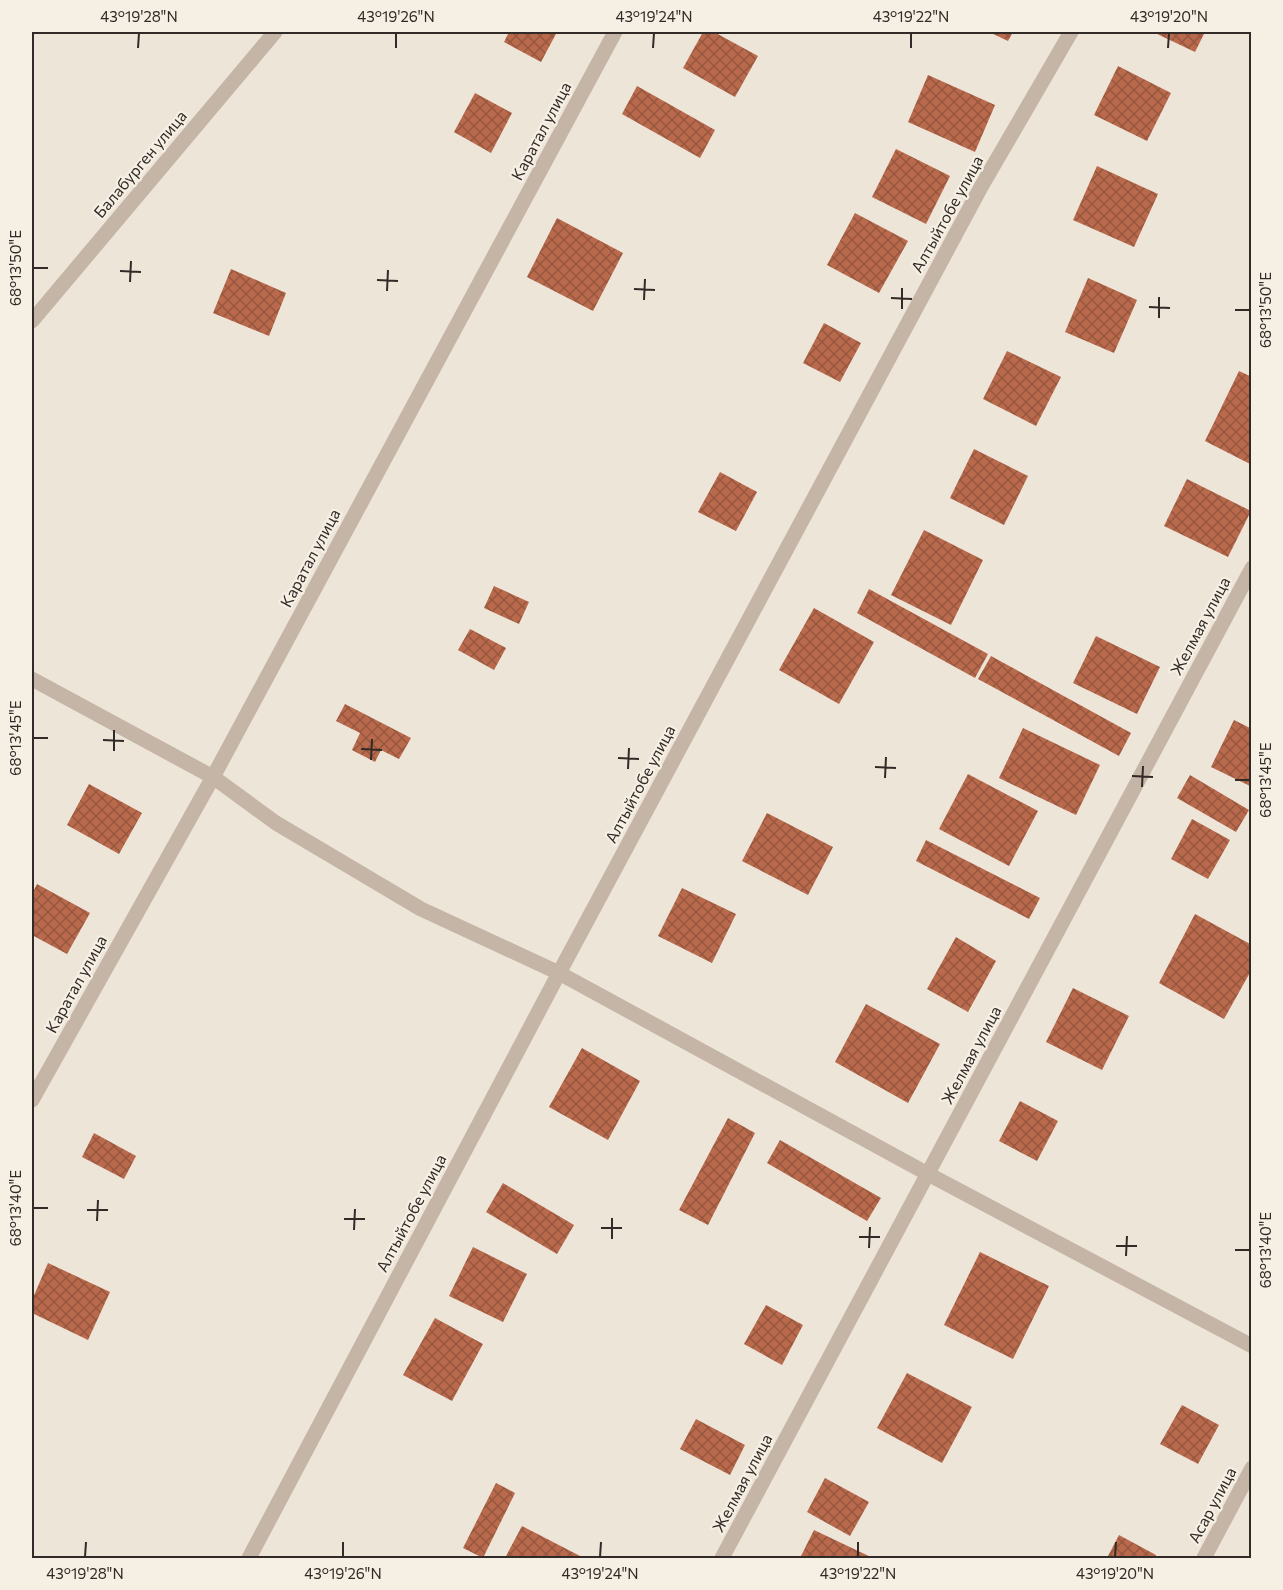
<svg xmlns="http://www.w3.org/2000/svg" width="1283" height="1590" viewBox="0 0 1283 1590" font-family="Commissioner,sans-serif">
<defs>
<pattern id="building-cross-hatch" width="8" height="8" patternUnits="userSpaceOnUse" patternTransform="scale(1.5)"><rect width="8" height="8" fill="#b96a4c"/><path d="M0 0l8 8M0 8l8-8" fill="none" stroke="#97573f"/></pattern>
</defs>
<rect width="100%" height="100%" fill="#eee5d9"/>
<path fill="url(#building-cross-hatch)" d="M509 32H557L541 62 504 42Z
M703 32H714L758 56 735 97 683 68Z
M989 32H1013L1008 41Z
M1153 32H1205L1195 52Z
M1118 66 1171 93 1147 141 1094 115Z
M928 75 995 105 975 152 908 122Z
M637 86 715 130 700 158 622 114Z
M475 93 512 113 491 153 454 132Z
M896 149 950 176 926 224 872 197Z
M1097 166 1158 194 1134 247 1073 220Z
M855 213 908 241 879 293 827 265Z
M557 218 623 253 593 311 527 277Z
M231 269 286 293 269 336 213 313Z
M1088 278 1137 300 1114 353 1065 332Z
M824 323 861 343 840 382 803 363Z
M1007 351 1061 377 1036 426 983 399Z
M1239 371 1252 377V465L1205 441Z
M974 449 1028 476 1004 525 950 498Z
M720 472 757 492 736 531 698 512Z
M1187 479 1251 511 1228 557 1164 526Z
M924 530 983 560 951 625 891 595Z
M494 586 529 602 519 624 484 608Z
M869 589 988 654 975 678 857 613Z
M814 608 874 642 839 704 779 670Z
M470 629 506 648 494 670 458 650Z
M1096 636 1160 667 1137 714 1073 683Z
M991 656 1131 733 1119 756 978 679Z
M345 704 411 738 399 759 381 750 375 762 352 750 360 733 336 721Z
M1234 720 1252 729V787L1211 767Z
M1023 728 1100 765 1076 815 999 778Z
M968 774 1038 811 1009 866 939 829Z
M1190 775 1249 810 1236 832 1177 798Z
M89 784 142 813 119 854 67 825Z
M767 813 833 847 808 895 742 861Z
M1192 819 1230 840 1208 879 1171 859Z
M926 840 1040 898 1029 919 916 861Z
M37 884 90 913 67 954 32 935V894Z
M682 888 736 914 712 963 658 936Z
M1195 914 1252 945V969L1224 1019 1159 983Z
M956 937 996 961 968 1012 927 989Z
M1073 988 1129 1016 1102 1070 1046 1042Z
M866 1004 940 1044 908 1103 835 1062Z
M582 1048 640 1081 608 1140 549 1107Z
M1020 1101 1058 1121 1037 1161 999 1141Z
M728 1118 755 1133 708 1225 679 1210Z
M94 1133 136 1156 124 1179 82 1157Z
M780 1140 881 1198 867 1221 767 1163Z
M503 1183 574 1225 557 1254 486 1212Z
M473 1247 527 1274 503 1322 449 1296Z
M980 1252 1049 1286 1013 1359 944 1325Z
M48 1263 110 1292 88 1340 32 1313V1300Z
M766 1305 803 1325 782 1365 744 1344Z
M435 1318 483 1344 452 1401 403 1375Z
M907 1373 972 1407 942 1463 877 1428Z
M1182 1405 1219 1425 1198 1464 1160 1444Z
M696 1419 745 1445 730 1475 680 1449Z
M825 1478 869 1502 850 1536 807 1512Z
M496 1483 515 1493 483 1558 463 1548Z
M522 1526 584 1558H505Z
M814 1530 873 1558H800Z
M1119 1535 1156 1555 1155 1558H1107Z"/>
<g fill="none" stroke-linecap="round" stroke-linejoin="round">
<path stroke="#c4b5a6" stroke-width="15" d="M32 321 275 32
M32 679 213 777 276 823 421 909 559 973 928 1174 1252 1346
M32 1100 213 777 615 32
M249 1558 559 973 981 187 1071 32
M722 1558 1252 568
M1204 1558 1252 1468"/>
</g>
<path fill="none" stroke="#322a26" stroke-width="2" d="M138 48 139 33M396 48V33M653 48 654 33M911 48V33M1168 48 1169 33M33 268H48M120 271 141 272M377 280 398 281M130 282 131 261M634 289 655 290M387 291 388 270M891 298 912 299M644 300 645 279M1149 307 1170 308M902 309V288M1235 310H1250M1159 318V297M33 738H48M103 740 124 741M361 749 382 750M114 751V730M618 758 639 759M371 760 372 739M875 767 896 768M628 769 629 748M1132 776 1153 777M885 778 886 757M1235 780H1250M1142 787 1143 766M33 1208H48M87 1210H108M344 1219H365M97 1221 98 1200M601 1228H622M354 1230 355 1209M859 1237H880M612 1239V1218M1116 1246H1137M869 1248 870 1227M1235 1250H1250M1126 1256 1127 1236M85 1557 86 1542M343 1557V1542M600 1557 601 1542M858 1557V1542M1115 1557 1116 1542"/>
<g text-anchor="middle" stroke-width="4.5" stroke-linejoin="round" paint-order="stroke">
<g font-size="16" fill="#322a26" stroke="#f6efe4">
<text transform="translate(541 131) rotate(-62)" y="6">Каратал улица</text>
<text transform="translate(140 164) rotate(-50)" y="6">Балабурген улица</text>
<text transform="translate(947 214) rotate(-61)" y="6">Алтыйтобе улица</text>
<text transform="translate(310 558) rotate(-62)" y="6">Каратал улица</text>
<text transform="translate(1200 626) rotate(-62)" y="6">Желмая улица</text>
<text transform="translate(640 784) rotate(-62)" y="6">Алтыйтобе улица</text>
<text transform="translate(76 984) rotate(-61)" y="6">Каратал улица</text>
<text transform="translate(971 1055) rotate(-62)" y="6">Желмая улица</text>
<text transform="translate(411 1213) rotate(-62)" y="6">Алтыйтобе улица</text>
<text transform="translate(742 1483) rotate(-62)" y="6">Желмая улица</text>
<text transform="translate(1212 1505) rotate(-62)" y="6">Асар улица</text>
</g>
</g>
<rect width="1283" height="1590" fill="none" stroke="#f6efe4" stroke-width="66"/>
<rect x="33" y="33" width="1217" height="1524" fill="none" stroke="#322a26" stroke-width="2"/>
<g font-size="15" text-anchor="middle" fill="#322a26">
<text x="139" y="22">43°19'28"N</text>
<text x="396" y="22">43°19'26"N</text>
<text x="654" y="22">43°19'24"N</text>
<text x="911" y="22">43°19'22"N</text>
<text x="1169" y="22">43°19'20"N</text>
<text transform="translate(16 268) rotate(-90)" y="5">68°13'50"E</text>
<text transform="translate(1266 310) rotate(-90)" y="5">68°13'50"E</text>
<text transform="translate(16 738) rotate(-90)" y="5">68°13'45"E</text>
<text transform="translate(1266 780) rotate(-90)" y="5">68°13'45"E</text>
<text transform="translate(16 1208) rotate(-90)" y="5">68°13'40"E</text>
<text transform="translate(1266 1250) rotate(-90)" y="5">68°13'40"E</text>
<text x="85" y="1579">43°19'28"N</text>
<text x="343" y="1579">43°19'26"N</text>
<text x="600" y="1579">43°19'24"N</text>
<text x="858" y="1579">43°19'22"N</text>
<text x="1115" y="1579">43°19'20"N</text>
</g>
</svg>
